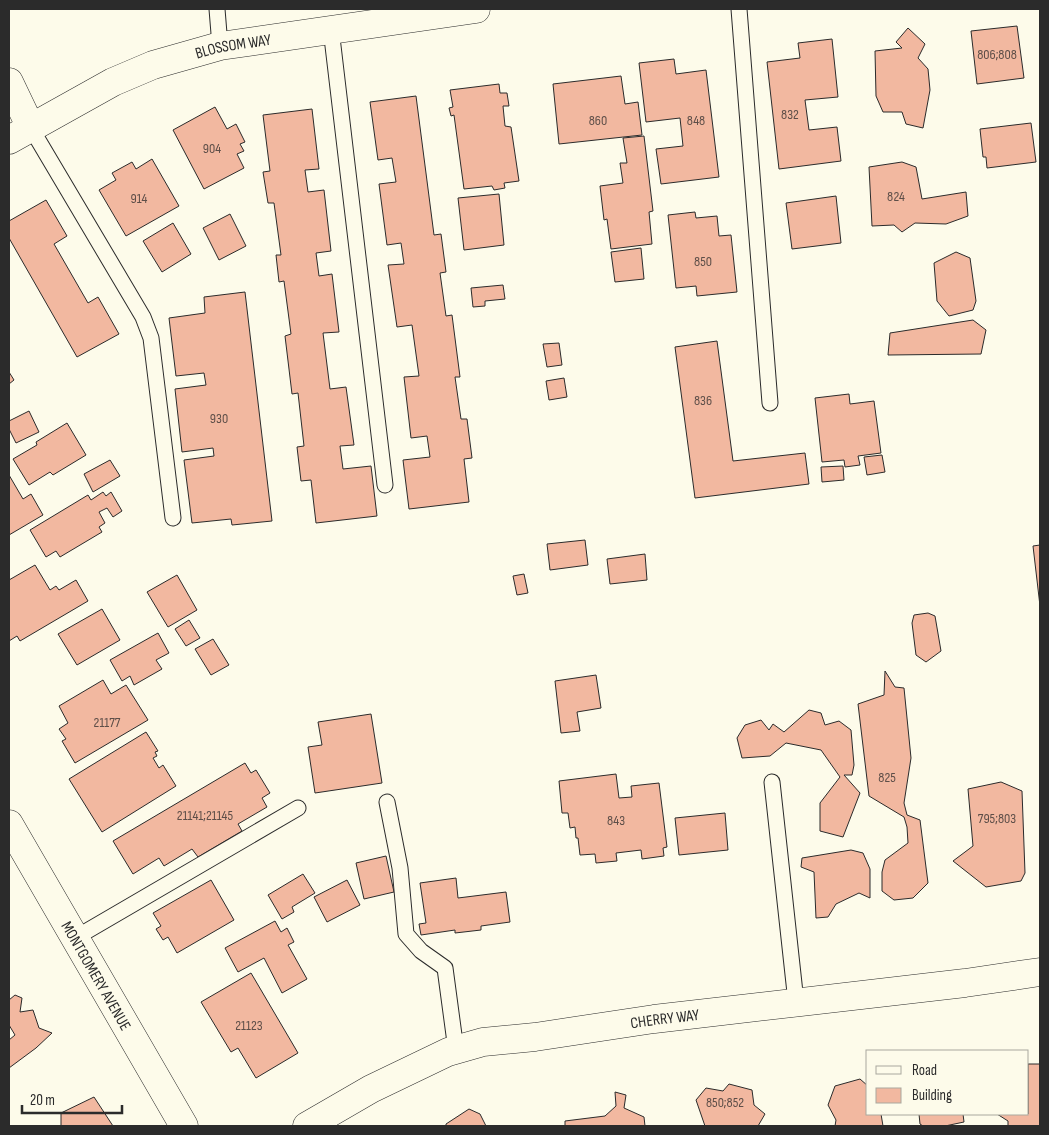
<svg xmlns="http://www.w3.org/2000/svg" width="1049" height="1135" viewBox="0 0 1049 1135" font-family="'Sofia Sans Condensed',sans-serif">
<rect width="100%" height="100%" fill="#fdfbea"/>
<path fill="#f2b8a0" stroke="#2b2b2b" d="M1017 26 1024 78 977 84 971 31Z
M908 28 925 44 918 58 928 69 930 90 923 128 906 124 902 112H883L876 96 875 51 902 48 896 42Z
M832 39 838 97 805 100 809 130 837 127 841 161 779 169 767 62 800 58 798 43Z
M674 59 676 74 706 70 719 177 661 184 656 149 683 146 680 118 646 122 639 63Z
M621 76 625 104 638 102 642 135 559 144 553 84Z
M499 84 500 93H507L509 106H503L505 126 511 127 519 181 504 183 505 188 494 190 492 186 464 189 454 115 451 116 449 108 453 107 450 90Z
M416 96 434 235 441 234 446 272 440 273 446 316 452 315 460 377H455L461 419H467L472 458 464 459 469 502 409 509 403 460 430 457 427 436 411 438 404 377 419 376 412 325 397 327 388 265 404 264 401 243 387 245 379 184 396 182 392 158 378 160 370 102Z
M215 107 227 129 236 124 245 142 240 144 244 151 237 154 244 168 204 189 173 130Z
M312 109 319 169 305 170 308 192 324 190 331 251 316 253 319 276 332 274 339 332 323 333 330 389 346 387 354 445 340 446 343 469 371 466 377 516 316 523 311 480 301 481 297 447 304 446 298 393 292 394 285 336 291 334 284 281 279 282 276 255H281L274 203H268L263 172 270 171 263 115Z
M1031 123 1036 162 987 168 986 157H983L980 129Z
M644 136 653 211 649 212 652 244 611 249 607 219 604 220 600 186 623 183 620 163H627L623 138Z
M152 159 179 206 126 236 99 190 116 180 112 173 132 162 136 169Z
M902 162 916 167 922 199 966 192 968 216 946 224 915 223 902 232 894 225 872 226 869 167Z
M499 194 504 245 464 250 458 198Z
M836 196 841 243 792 249 786 203Z
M46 200 67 236 54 244 88 303 98 297 119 334 77 357 9 238V221Z
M695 212 696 218 717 216 719 236 731 235 737 292 697 296 696 286 676 288 668 215Z
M230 214 246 246 219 260 203 228Z
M173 223 191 254 162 272 143 241Z
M641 248 644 279 615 282 611 252Z
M956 252 970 258 976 301 973 310 949 316 937 301 934 263Z
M503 285 505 299 485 301V306L473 307 471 288Z
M245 292 272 521 232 525 231 519 192 523 184 460 214 456 213 448 182 452 175 389 206 385 204 373 176 376 169 318 205 313 204 297Z
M973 320 986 330 981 354 888 355 890 333Z
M717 341 733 461 805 453 809 484 695 498 675 347Z
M559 343 562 365 547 367 543 344Z
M9 372 14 380 9 384Z
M564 378 567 397 549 400 546 381Z
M849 394 850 404 874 401 881 453 858 456 860 465 845 467 844 460 822 462 815 398Z
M29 411 39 432 16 443 9 429V421Z
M67 423 86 455 53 475 50 472 29 485 13 459 37 445 36 442Z
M882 455 885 472 867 475 864 457Z
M110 460 120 476 93 492 84 474Z
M843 466 844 480 822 482 821 467Z
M9 475 23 499 31 494 43 515 9 535Z
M103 492 106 496 111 492 122 511 113 517 107 508 99 512 105 523 99 527 102 532 60 557 56 551 46 557 30 530 88 495 91 500Z
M585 540 588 565 550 570 547 544Z
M1040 545V606L1033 546Z
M645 554 647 580 610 584 607 559Z
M35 565 50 590 56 586 59 590 76 580 88 601 20 641 17 636 9 641V580Z
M524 574 528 593 517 595 513 576Z
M177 575 197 610 168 627 147 592Z
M102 609 120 640 77 665 58 634Z
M928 613 935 616 941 651 926 662 916 655 912 623 914 615Z
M189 620 200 638 186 646 175 629Z
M158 633 169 653 156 660 162 669 134 685 130 676 122 681 110 660Z
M213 639 229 665 211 675 195 649Z
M885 671 895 687 904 688 911 758 904 803 907 815 920 820 928 883 913 898 894 900 882 891V872L885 860 908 843 907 827 904 817 869 796 858 704 884 695Z
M596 675 601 708 577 712 580 731 561 733 555 681Z
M103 680 111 694 126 685 148 720 75 763 62 741 66 739 59 729 68 723 59 706Z
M809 710 821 713 825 725 839 721 851 730 854 765 852 775H844L860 793 843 837 820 831V803L840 777 821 750 786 743 770 756 742 758 737 738 745 725 761 720 769 730 773 724 784 732Z
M371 714 382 783 315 793 308 747 322 745 318 722Z
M146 732 158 751 155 752 157 756 153 758 159 768 163 765 176 786 102 832 69 779Z
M245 763 251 773 256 770 270 793 262 798 267 807 238 824 242 831 198 857 192 849 164 866 159 858 133 874 113 841Z
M616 774 619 798 632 797 631 786 659 783 667 847 663 848 664 856 642 859 641 850 616 853 617 861 596 863 595 854 580 855 578 838H576L575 827 570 828 568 813H562L559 781Z
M1001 782 1022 791 1025 873 1021 881 986 887 953 861 973 846 968 789Z
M725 813 728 850 679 855 675 818Z
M851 850 863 853 870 869V898L859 893 836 904 828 917 816 918 814 872 801 867 802 858Z
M386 856 394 892 364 899 356 863Z
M303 874 315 893 292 907 294 912 282 919 268 895Z
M456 878 458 898 506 892 510 922 481 926V930L455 933V930L421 935 419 924 426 923 420 883Z
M211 880 234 920 177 953 168 937 163 940 156 929 161 926 153 913Z
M347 880 360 905 327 922 314 897Z
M275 921 281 932 287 928 294 942 288 945 307 979 282 993 264 958 238 972 225 948Z
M251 973 298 1053 256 1078 238 1048 231 1052 201 1002Z
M15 995 22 998 20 1012 33 1010 39 1028 52 1033 36 1048 9 1068V1040L15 1035 9 1025V1000Z
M1028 1064H1040V1126H1008V1121L997 1114H1028Z
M860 1079 868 1086V1114H881L883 1126H835L836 1120 828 1105 835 1086Z
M729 1084 752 1090 754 1105 765 1114 758 1126H705L696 1100 706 1088 723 1091Z
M615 1092 626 1095 624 1108 644 1117 645 1126H565V1121L605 1116 616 1106Z
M94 1097 113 1126H61V1113Z
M469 1109 480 1114 486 1126H446V1124Z
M919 1114H963L964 1122 945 1126H923L920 1124Z"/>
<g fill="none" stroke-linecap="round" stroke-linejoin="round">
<defs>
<path id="lane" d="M217 9 220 46
M739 9 770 403
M331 29 385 485
M31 128 143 317 151 338 173 518
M772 782 796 1002
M387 802 400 868 406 934 421 951 445 968 456 1050
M75 938 298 808"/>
<g id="street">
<path d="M9 82 31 128"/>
<path id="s1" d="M9 140 113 82 153 65 220 46 476 9"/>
<path id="s2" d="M9 824 184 1126"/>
<path id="s3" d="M307 1126 371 1089 448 1052 483 1042 535 1037 654 1019 965 983 1040 972"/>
</g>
</defs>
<use href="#lane" stroke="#2b2b2b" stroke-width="17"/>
<use href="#street" stroke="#2b2b2b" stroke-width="29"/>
<use href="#lane" stroke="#fdfbea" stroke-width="15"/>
<use href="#street" stroke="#fdfbea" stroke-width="28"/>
</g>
<g text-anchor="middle" stroke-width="4" stroke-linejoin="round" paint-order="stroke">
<g font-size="14" fill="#5d4e48">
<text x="997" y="59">806;808</text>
<text x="790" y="119">832</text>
<text x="598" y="125">860</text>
<text x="696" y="125">848</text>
<text x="212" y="153">904</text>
<text x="896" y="201">824</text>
<text x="139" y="203">914</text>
<text x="703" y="266">850</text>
<text x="703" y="405">836</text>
<text x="219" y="423">930</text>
<text x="107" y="727">21177</text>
<text x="887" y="782">825</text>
<text x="205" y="820">21141;21145</text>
<text x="997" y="823">795;803</text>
<text x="616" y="825">843</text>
<text x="249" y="1030">21123</text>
<text x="725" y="1107">850;852</text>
</g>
<g font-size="16" fill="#2b2b2b" stroke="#fdfbea">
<text dy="6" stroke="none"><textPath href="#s1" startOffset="245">BLOSSOM WAY</textPath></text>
<text dy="6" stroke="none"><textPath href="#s2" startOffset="175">MONTGOMERY AVENUE</textPath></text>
<text dy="6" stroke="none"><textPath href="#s3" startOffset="379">CHERRY WAY</textPath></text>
</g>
</g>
<rect width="1049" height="1135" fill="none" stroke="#2b2b2b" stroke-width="20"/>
<rect x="866" y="1050" width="162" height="65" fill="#fdfbea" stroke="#a9a89e"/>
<rect x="876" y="1066" width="25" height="8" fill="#fdfbea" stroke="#a9a89e"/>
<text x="912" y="1075" font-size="15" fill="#2b2b2b">Road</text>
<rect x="876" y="1088" width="25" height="15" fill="#f2b8a0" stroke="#a9a89e"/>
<text x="912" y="1100" font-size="15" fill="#2b2b2b">Building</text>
<path d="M22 1105v8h100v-8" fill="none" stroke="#2b2b2b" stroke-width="2.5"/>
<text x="30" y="1105" font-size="15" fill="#2b2b2b" stroke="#fdfbea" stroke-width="4" paint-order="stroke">20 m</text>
</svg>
